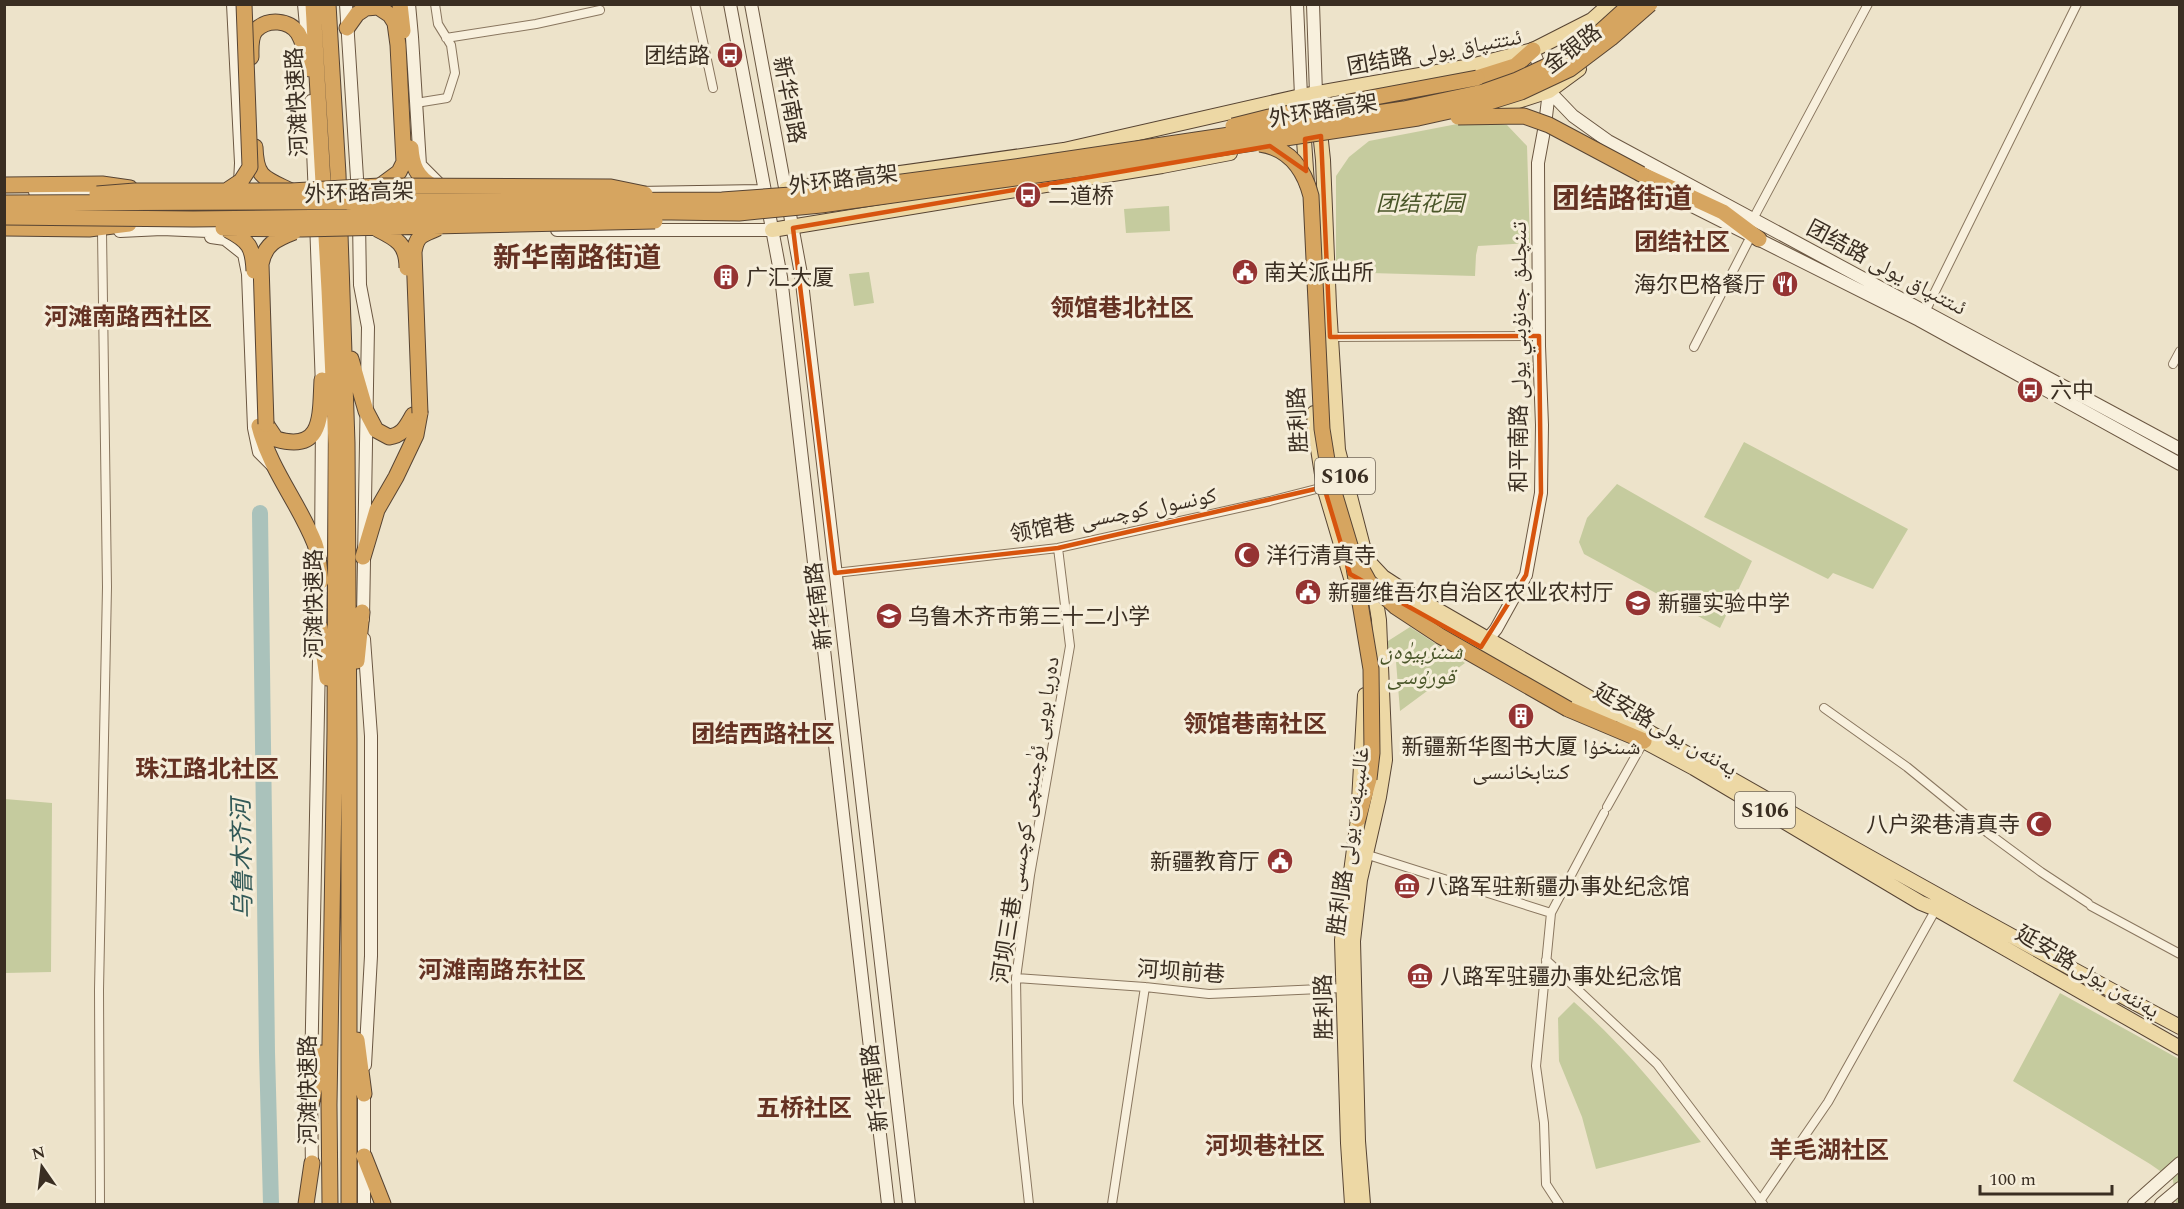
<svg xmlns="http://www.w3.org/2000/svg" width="2184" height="1209" viewBox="0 0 2184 1209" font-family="Spectral,'Noto Naskh Arabic','Noto Sans SC',serif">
<rect width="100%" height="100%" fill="#ede3ca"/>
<path fill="#c5cb9e" d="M1478 120 1507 125 1527 146 1530 243 1478 246 1476 255 1475 276 1336 272V176L1349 157 1369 141Z
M1169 206 1170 231 1126 233 1124 209Z
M869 272 874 303 854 306 849 274Z
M1744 442 1908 529 1873 589 1833 573 1828 579 1704 517Z
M1617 484 1752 561 1720 628 1584 554 1579 542 1587 518Z
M1410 627 1465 663 1400 711 1395 649H1388V641Z
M5 799 52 803 51 972 5 973Z
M2060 993 2179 1059V1204H2176L2173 1180 2150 1164 2013 1081Z
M1574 1002C1622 1044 1662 1093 1701 1142L1596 1169 1582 1117 1559 1061 1558 1018Z"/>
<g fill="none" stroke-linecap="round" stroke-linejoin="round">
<path stroke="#aac2bb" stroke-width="16" d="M260 513 267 1052 271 1204"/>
<defs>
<path id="street" d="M695 4 713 88
M446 38 536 24 600 10
M416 103 447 98 455 73 451 45 438 24 435 4
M1753 219 1868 4
M1925 312 2077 4
M1330 337 1539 336
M1694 347 1751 236
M2173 364 2180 351
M835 573 1058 548 1270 501 1324 487
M1824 708 1907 767 1988 833 2041 872 2088 903
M1607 807 1644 741
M1365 854 1551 913
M2091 906 2180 954
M1546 960 1657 1064 1763 1204
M1016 978 1145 987 1209 994 1343 988
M1760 1201 1828 1102 1936 909
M100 1204 99 990 107 587 102 232
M1029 1204 1018 1103 1016 978 1030 875 1070 646 1058 548
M1112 1204 1145 987
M1559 1204 1546 1184 1544 1123 1536 1066 1551 913 1604 813"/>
<path id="secondary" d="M233 4 241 163 240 183
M304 4 308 48
M346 4 358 194
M409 4 412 37 420 165 440 185
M730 4 781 277 888 1204
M751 4 801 274 909 1204
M1297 4 1301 96
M1313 4 1316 94
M1533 50 1549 91 1573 116 1608 141 2180 449
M311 101 315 198
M35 192 105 193
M637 193 760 191
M1682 201 1919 320 2180 464
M359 220 360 285 368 327 363 619
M316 221 322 387
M557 230H772
M120 231 162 229 231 232
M211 237 225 239 244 254 248 274 254 428 259 452 272 465
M321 555 322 419
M320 636 321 572
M364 639 371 736V956L365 1065
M1482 646 1496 629 1526 575 1541 493 1542 425 1539 346 1538 163 1545 125 1549 91
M311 1077 319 659
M311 1097 312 1170
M364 1204V1086
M2134 1204 2180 1163
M2161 1204 2180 1188"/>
<path id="primary" d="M1316 94 1323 160 1329 306 1338 450 1374 589 1379 620 1385 760 1379 797 1360 880 1353 941 1358 1141 1363 1204
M1301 96 1307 184
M1479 110 1500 107 1549 91 1579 69
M786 189 1064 150 1301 96 1471 66 1533 50 1592 20 1610 4
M772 230 1162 166 1230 153
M1314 413 1315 430 1324 487 1351 578
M1368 561 1383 577 1403 590C1660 739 1917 887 2180 1027
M1399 602 1481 647 1609 721
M1636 737 1694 768 1921 903 1936 909 2180 1048
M1352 1204 1348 1143 1342 940 1358 819 1365 695"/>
<path id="highway" d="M313 4 329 290 336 444 335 730 329 1105 330 1204
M328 4 338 174 347 443 349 738V1204
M400 4 403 31
M347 28 357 14 366 8 378 7 390 15 395 23 398 45 404 162 399 172 380 186
M251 57C251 49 250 36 256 30 268 18 289 20 298 33 304 43 307 57 310 69
M1477 78 1515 66 1533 50
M255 147C256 178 264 178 291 191
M411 148C412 165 417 178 433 186
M1641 174 1723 212 1759 239
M4 185 102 184 130 188
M4 228 89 229 129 224
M351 359 366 411 376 430 389 437C403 435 406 427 413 415
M266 424 276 439C324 453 320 415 322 380
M259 426C270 470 299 503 315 544 319 555 319 569 321 581
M363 557 377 510 396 477 416 435 420 413
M320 627 327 678
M357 661 362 612
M1568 709 1644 741
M1358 819 1369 779
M357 1040 364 1094
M311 1106 321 1053
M364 1156 383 1204
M306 1204 312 1163"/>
</defs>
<use href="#street" stroke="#89765f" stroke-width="10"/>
<use href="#secondary" stroke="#6b5742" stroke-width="14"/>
<use href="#primary" stroke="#574433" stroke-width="16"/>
<use href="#highway" stroke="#574433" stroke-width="17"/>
<use href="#street" stroke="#f8f0dd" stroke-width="8"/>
<use href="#secondary" stroke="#f8f0dd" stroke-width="12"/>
<use href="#primary" stroke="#edd8a5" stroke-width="14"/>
<use href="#highway" stroke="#d6a560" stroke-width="15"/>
<defs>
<path id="highway-bridge" d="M1458 117 1524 116 1549 125 1641 174
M1233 126 1269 117 1477 78
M1260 144C1289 148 1304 169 1311 196L1322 429 1330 479 1351 549 1371 669 1372 753 1369 779
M226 191 241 181 250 167 244 4
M97 194 135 191H291L380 186 611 187 645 194
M4 203 722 200 819 193 1022 166 1404 109 1483 92 1517 80 1564 58 1600 32 1631 4
M4 217 193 219 347 217 431 213 604 211 739 213 821 205 1094 167 1418 118 1486 103 1521 92 1570 69 1611 38 1650 4
M223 228 302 229 655 221
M377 229C397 239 407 244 407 268
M228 230C249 241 253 247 254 271
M420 413 414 252C417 234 423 235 438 228
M266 424 261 264C265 244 276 239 294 232
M1358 562 1369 582 1396 607 1440 636 1568 709"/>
</defs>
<use href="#highway-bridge" stroke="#574433" stroke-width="17" stroke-linecap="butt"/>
<use href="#highway-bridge" stroke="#d6a560" stroke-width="15"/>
</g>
<path fill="none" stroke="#d7550e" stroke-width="4.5" stroke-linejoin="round" d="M1321 136 1330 337 1539 336 1541 493 1526 575 1481 647 1350 574 1324 487 1058 548 835 573 793 228 1270 146 1306 171 1305 139Z"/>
<defs>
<symbol id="bus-disc" viewBox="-11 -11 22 22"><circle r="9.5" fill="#953332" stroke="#f5edd9"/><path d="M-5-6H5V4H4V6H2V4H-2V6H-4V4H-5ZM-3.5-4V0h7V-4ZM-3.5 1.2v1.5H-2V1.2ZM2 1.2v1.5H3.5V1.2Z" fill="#fff"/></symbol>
<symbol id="civic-disc" viewBox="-11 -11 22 22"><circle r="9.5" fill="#953332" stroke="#f5edd9"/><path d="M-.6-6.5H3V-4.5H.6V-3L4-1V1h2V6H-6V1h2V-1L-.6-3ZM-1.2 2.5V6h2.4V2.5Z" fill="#fff"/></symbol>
<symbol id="building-disc" viewBox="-11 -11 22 22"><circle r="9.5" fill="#953332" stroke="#f5edd9"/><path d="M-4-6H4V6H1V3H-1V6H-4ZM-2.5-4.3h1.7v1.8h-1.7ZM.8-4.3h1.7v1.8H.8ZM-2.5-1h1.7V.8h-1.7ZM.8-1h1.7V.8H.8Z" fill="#fff"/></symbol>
<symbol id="restaurant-disc" viewBox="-11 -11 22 22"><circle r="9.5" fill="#953332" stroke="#f5edd9"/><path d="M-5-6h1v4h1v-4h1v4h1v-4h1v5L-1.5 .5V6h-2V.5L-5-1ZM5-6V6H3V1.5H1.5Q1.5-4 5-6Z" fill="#fff"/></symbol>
<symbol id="mosque-disc" viewBox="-11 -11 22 22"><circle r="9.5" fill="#953332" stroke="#f5edd9"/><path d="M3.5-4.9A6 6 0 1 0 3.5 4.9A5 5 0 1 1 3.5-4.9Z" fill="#fff"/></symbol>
<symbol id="school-disc" viewBox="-11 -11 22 22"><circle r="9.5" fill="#953332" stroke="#f5edd9"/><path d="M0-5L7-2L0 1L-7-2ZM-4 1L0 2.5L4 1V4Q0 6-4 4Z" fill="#fff"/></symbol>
<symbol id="museum-disc" viewBox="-11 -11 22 22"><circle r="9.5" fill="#953332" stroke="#f5edd9"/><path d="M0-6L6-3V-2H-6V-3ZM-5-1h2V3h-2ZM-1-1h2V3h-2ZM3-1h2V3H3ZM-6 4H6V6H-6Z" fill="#fff"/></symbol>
</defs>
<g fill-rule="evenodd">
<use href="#bus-disc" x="715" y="40" width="30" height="30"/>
<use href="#bus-disc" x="1013" y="180" width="30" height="30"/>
<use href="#civic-disc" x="1230" y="257" width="30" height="30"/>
<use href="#building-disc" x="711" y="262" width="30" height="30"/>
<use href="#restaurant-disc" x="1770" y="269" width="30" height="30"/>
<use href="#bus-disc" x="2015" y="375" width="30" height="30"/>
<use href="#mosque-disc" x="1232" y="540" width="30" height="30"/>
<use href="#civic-disc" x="1293" y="577" width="30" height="30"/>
<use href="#school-disc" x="1623" y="588" width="30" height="30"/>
<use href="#school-disc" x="874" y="601" width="30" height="30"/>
<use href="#building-disc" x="1506" y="701" width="30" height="30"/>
<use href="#mosque-disc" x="2024" y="809" width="30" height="30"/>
<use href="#civic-disc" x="1265" y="846" width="30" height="30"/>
<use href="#museum-disc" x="1392" y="871" width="30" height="30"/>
<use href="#museum-disc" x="1405" y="961" width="30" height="30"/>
</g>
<g text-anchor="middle" stroke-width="6" stroke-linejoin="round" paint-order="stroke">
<g fill="#f5edd9" stroke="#726759" stroke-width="1.5">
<rect x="1315" y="458" width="60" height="36" rx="4.5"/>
<rect x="1735" y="792" width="60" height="36" rx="4.5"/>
</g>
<g font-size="21" font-weight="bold" fill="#3a2e22">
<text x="1345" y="483">S106</text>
<text x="1765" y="817">S106</text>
</g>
<g font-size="22" fill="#3a2e22" stroke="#f5edd9">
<text transform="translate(1572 48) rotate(-37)" y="8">金银路</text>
<text transform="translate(1434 51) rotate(-10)" y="8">团结路 ئىتتىپاق يولى</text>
<text transform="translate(790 100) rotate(79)" y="8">新华南路</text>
<text transform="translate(296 102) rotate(-93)" y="8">河滩快速路</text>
<text transform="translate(1323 110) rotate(-9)" y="8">外环路高架</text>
<text transform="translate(843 179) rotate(-7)" y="8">外环路高架</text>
<text transform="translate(359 192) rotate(-2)" y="8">外环路高架</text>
<text transform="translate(1887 267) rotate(28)" y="8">团结路 ئىتتىپاق يولى</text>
<text transform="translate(1518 357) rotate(-90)" y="8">和平南路 تىنچلىق جەنۇبىي يولى</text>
<text transform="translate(1297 420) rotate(-93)" y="8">胜利路</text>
<text transform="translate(1113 514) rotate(-11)" y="8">领馆巷 كونسول كوچىسى</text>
<text transform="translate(313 604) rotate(-90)" y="8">河滩快速路</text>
<text transform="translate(818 606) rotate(-97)" y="8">新华南路</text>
<text transform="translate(1666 729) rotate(30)" y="8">延安路يەنئەن يولى</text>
<text transform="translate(1025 820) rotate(-81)" y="8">河坝三巷 دەريا بويى ئۈچىنچى كوچىسى</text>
<text transform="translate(1348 841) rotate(-82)" y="8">胜利路 غالىبىيەت يولى</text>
<text transform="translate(1181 971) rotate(4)" y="8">河坝前巷</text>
<text transform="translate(2088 971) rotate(30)" y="8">延安路يەنئەن يولى</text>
<text transform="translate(1323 1007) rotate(-91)" y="8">胜利路</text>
<text transform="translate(874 1088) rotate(-97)" y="8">新华南路</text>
<text transform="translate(307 1090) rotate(-90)" y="8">河滩快速路</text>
</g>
<g font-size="22" fill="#3a2e22" stroke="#f5edd9" text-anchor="start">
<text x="710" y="63" text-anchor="end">团结路</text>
<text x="1048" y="203">二道桥</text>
<text x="1264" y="280">南关派出所</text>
<text x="746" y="285">广汇大厦</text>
<text x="1766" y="292" text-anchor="end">海尔巴格餐厅</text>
<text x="2050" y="398">六中</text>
<text x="1266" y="563">洋行清真寺</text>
<text x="1328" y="600">新疆维吾尔自治区农业农村厅</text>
<text x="1658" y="611">新疆实验中学</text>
<text x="908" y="624">乌鲁木齐市第三十二小学</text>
<text x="1521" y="754" text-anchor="middle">新疆新华图书大厦 شىنخۇا<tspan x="1521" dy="25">كىتابخانىسى</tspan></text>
<text x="2020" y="832" text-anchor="end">八户梁巷清真寺</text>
<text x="1260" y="869" text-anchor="end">新疆教育厅</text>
<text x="1426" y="894">八路军驻新疆办事处纪念馆</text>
<text x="1440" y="984">八路军驻疆办事处纪念馆</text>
</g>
<g font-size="22" font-style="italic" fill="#4a5629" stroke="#f5edd9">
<text x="1420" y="211">团结花园</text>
<text x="1421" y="659">شىنزېيۈەن<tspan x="1421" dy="25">قورۇسى</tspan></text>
</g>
<g font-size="24" font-weight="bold" fill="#653223" stroke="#f5edd9">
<text x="1682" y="250">团结社区</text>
<text x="1122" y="316">领馆巷北社区</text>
<text x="128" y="325">河滩南路西社区</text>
<text x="1255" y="732">领馆巷南社区</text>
<text x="763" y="742">团结西路社区</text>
<text x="207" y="777">珠江路北社区</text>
<text x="502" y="978">河滩南路东社区</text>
<text x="804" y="1116">五桥社区</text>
<text x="1265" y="1154">河坝巷社区</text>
<text x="1829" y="1158">羊毛湖社区</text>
</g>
<g font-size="24" font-style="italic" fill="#325957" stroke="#f5edd9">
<text transform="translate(242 859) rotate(-91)" y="8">乌鲁木齐河</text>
</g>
<g font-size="28" font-weight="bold" fill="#653223" stroke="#f5edd9">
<text x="1622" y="208">团结路街道</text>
<text x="577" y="267">新华南路街道</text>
</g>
</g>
<rect width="2184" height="1209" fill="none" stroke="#3a2e22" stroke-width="12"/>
<g transform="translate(42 1167) rotate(346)" stroke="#f5edd9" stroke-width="4.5" paint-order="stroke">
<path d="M0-4.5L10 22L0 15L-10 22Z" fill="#3a2e22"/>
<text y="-9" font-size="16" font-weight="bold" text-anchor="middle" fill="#3a2e22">N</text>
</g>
<path d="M1980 1185v9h132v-9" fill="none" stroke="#3a2e22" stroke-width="3"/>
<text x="1989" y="1185" font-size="18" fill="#3a2e22" stroke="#f5edd9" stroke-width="4.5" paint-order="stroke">100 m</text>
</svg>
